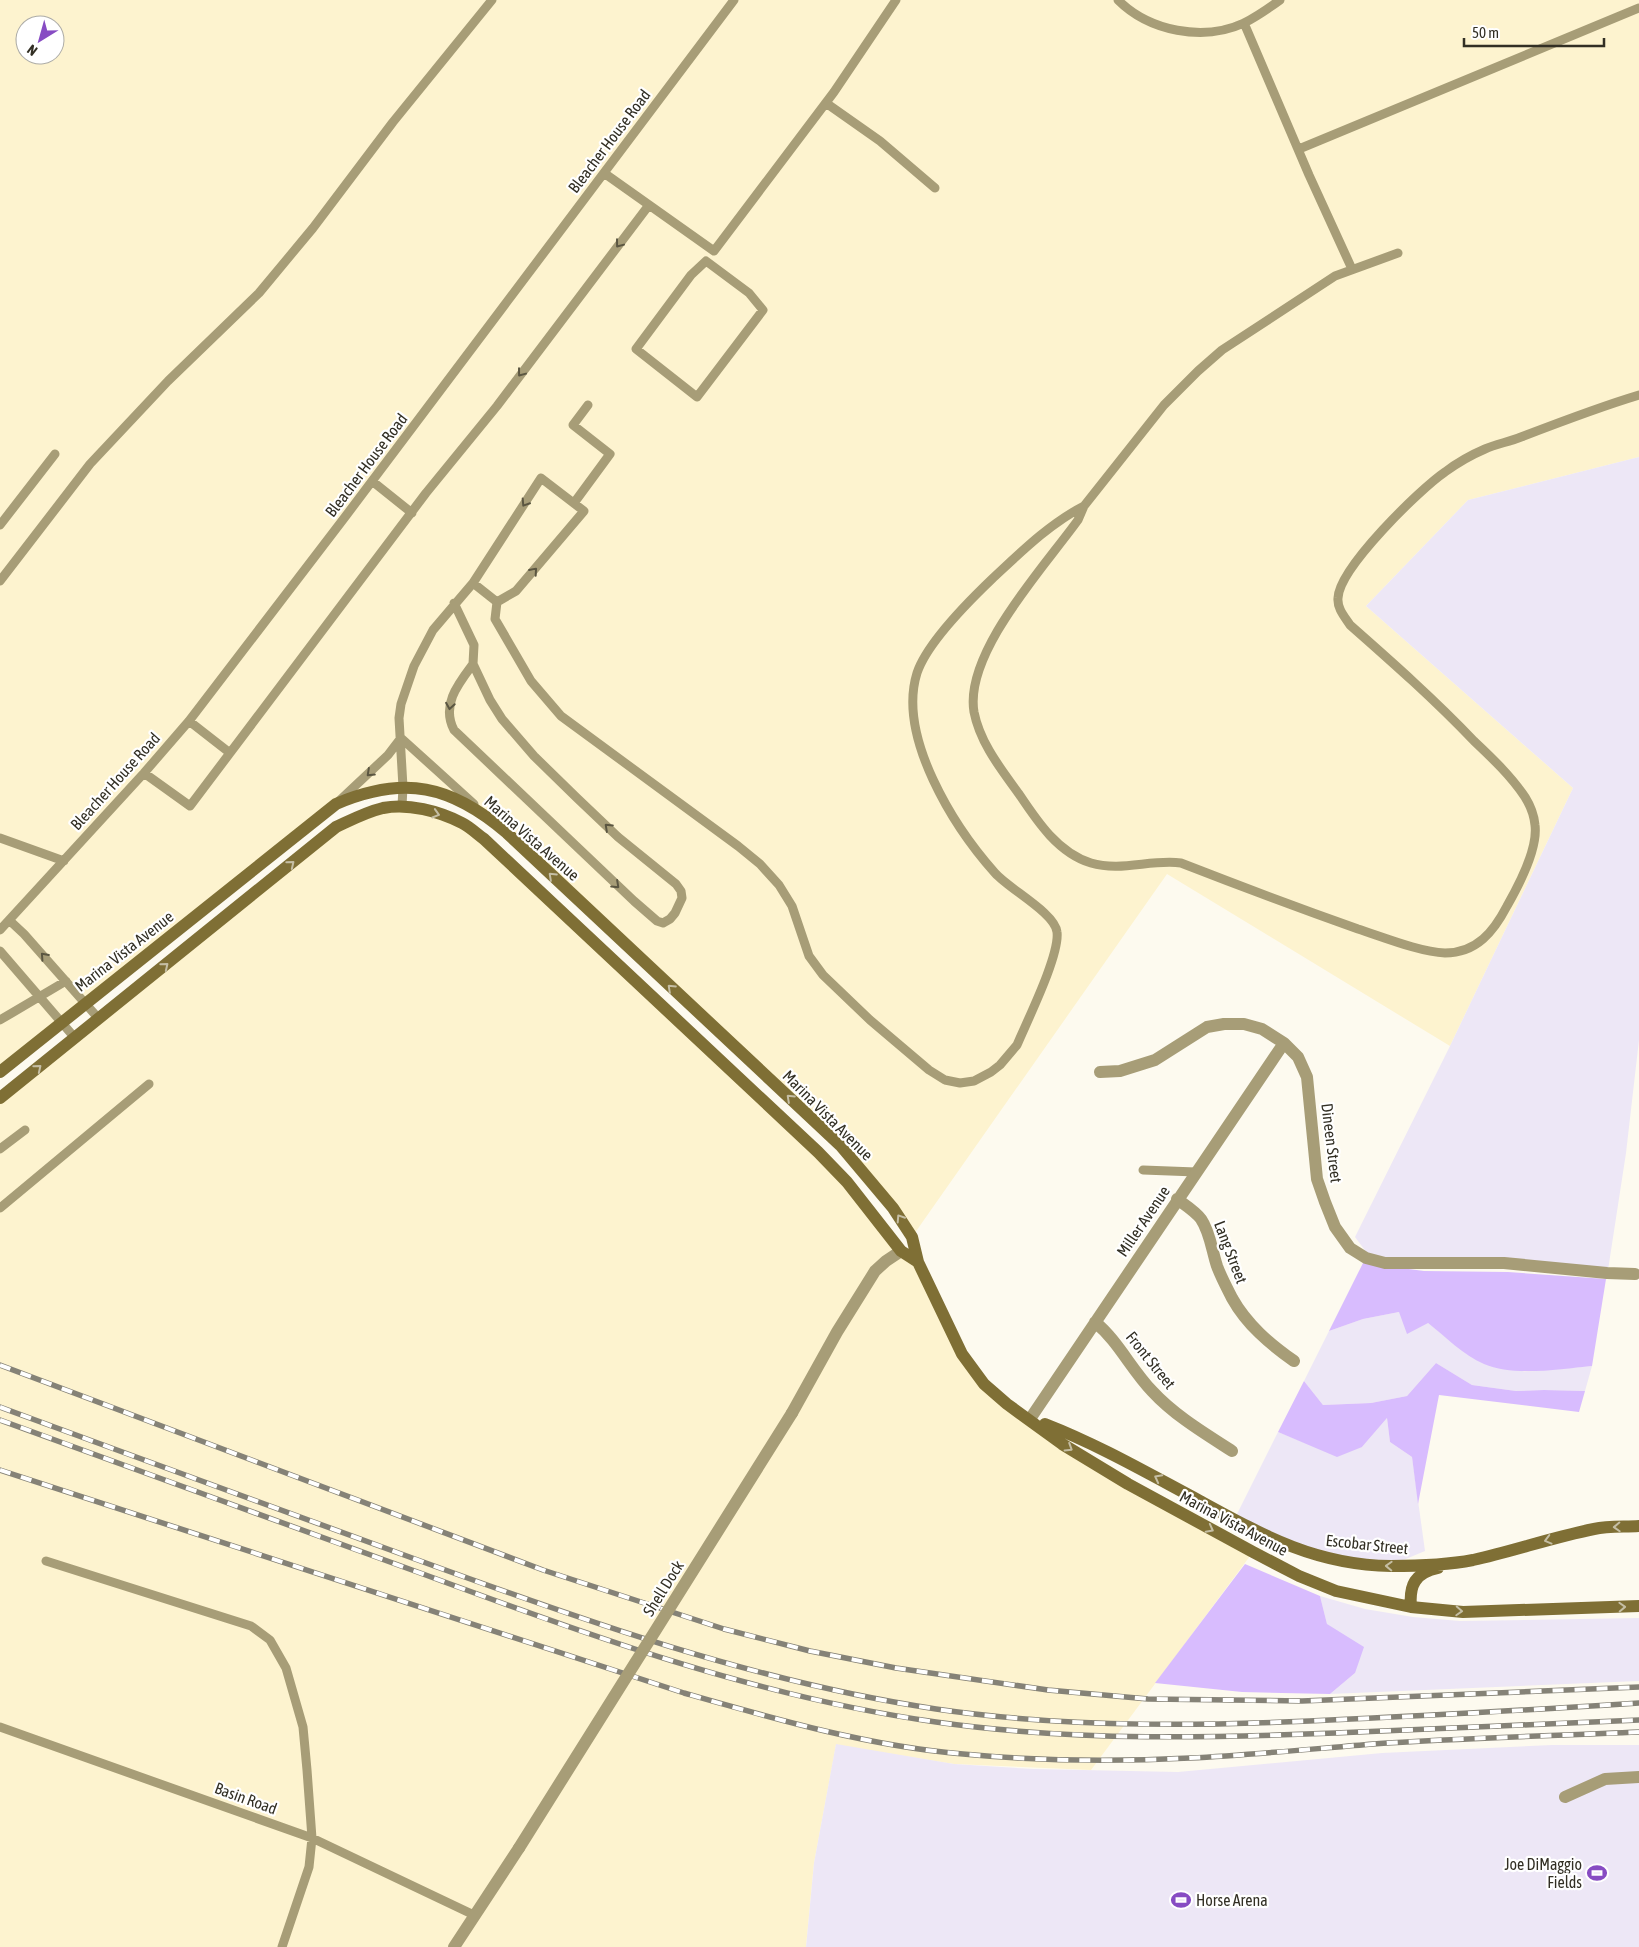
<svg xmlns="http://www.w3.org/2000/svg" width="1639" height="1947" viewBox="0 0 1639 1947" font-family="'Asap Condensed',sans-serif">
<rect width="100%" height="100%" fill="#fdfaef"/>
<path fill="#fdf3cf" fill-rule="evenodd" d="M0 0H1639V457L1468 500 1366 606 1573 788 1450 1046 1167 874 912 1237 866 1175 507 833 431 790 352 798 0 1072ZM25 25H55V55H25Z
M402 806 463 824 818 1152 918 1262 962 1354 1007 1404 1253 1552 1091 1770 954 1764 836 1745 814 1863 806 1947H0V1098L336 827Z"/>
<path fill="#ede7f6" d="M1639 457V1040L1626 1153 1608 1270 1385 1259 1367 1253 1355 1237 1450 1046 1573 788 1366 606 1468 500Z
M1399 1312 1428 1323 1467 1354 1525 1372 1592 1366 1585 1391 1544 1390 1516 1391 1472 1385 1436 1363 1407 1396 1371 1403 1323 1405 1304 1381 1329 1331 1363 1319Z
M1387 1418 1390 1442 1412 1457 1425 1551 1389 1566 1337 1560 1234 1520 1278 1432 1305 1443 1362 1447Z
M1320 1596 1365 1609 1413 1617 1460 1621 1639 1618V1681L1330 1694 1355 1673 1327 1624Z
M836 1744 954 1764 1034 1769 1178 1772 1382 1753 1552 1745H1639V1947H806L814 1863Z"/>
<path fill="#d8bcfe" d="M1363 1263 1424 1271 1508 1272 1606 1279 1592 1366C1560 1369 1514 1377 1484 1364 1463 1355 1446 1337 1428 1323L1407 1334 1399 1312 1363 1319 1329 1331Z
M1436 1363 1472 1385 1516 1391 1544 1390 1585 1391 1579 1412 1439 1395 1418 1504 1412 1457 1390 1442 1387 1418 1362 1447 1337 1457 1278 1432 1304 1381 1323 1405 1371 1403 1407 1396Z
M1245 1564 1320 1596 1327 1624 1364 1647 1355 1673 1330 1694 1242 1692 1155 1683Z"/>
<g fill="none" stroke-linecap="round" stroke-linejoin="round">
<path stroke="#a79d77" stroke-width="9" d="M1118 0C1149 31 1203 42 1244 23 1256 17 1269 8 1280 0
M1244 23 1309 175 1352 269
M826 103 880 141 935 188
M1299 149 1639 8
M604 173 714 251 834 92 896 0
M1398 253 1335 276 1222 350 1198 371 1164 405 1084 506 1078 520C1045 566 964 653 974 712 980 743 1001 769 1019 794 1037 821 1058 853 1091 863 1121 872 1151 859 1181 863 1240 886 1299 908 1358 929 1383 937 1420 952 1445 953 1477 953 1494 931 1507 906 1519 885 1538 848 1535 825 1534 815 1530 805 1525 797 1511 776 1492 758 1474 741 1435 700 1392 662 1350 625 1344 616 1337 608 1338 598 1339 568 1420 489 1445 472 1457 463 1471 455 1485 449 1496 444 1509 442 1521 437 1560 422 1599 407 1639 395
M706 261 749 293 763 310 697 397 636 349 691 275Z
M372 481 412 513
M574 503 610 454 573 425 588 405
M0 525 55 454
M0 581 90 464 168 381 259 293 313 228 393 122 492 0
M473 583 497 602
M497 602 495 619 531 681 561 716 738 846 760 864 779 885 792 906 809 956 823 975 870 1020 929 1070 945 1080 960 1083 974 1081 991 1072 1000 1065 1017 1045C1027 1021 1060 955 1057 932 1055 913 1009 889 995 873 954 827 897 737 917 673 927 643 969 601 992 579 1020 553 1049 524 1084 506
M454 603 474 645 473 664 490 700 502 719 534 756 577 798 618 837 676 884 681 891 682 898 675 913 670 919 663 923 657 921 634 901 454 730C441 705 458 684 473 664
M189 721 230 753
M144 773 190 806 426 493 497 406 649 205
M339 801 388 755 401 738 474 804
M402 806 403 787 399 718 401 704 414 666 433 630 473 583 541 478 584 511 516 591 497 602
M0 838 64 861
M9 920 24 934 99 1019
M0 930 144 773 189 721 345 517 734 0
M0 951 75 1038
M0 1020 66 981
M0 1149 25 1130
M1143 1170 1196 1172
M0 1208 149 1084
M46 1561 251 1626 270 1640 286 1668 303 1727 307 1770 312 1838 309 1867 282 1947
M0 1727 312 1838 474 1915"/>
<path stroke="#a79d77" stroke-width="12" d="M1100 1072 1120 1071 1155 1060 1207 1027 1224 1024H1244L1262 1029 1284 1043 1298 1057 1307 1077 1317 1179 1325 1202 1335 1227 1350 1248 1366 1258 1385 1263H1504L1607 1273 1635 1274
M1177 1199C1185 1205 1195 1211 1201 1219 1210 1232 1212 1251 1217 1266 1221 1277 1227 1288 1232 1298 1247 1325 1270 1344 1294 1361
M1095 1322C1118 1341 1131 1369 1152 1391 1174 1415 1204 1433 1232 1451
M792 1413 837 1332 875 1271 886 1261 901 1251
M1030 1419 1284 1043
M1565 1797 1605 1779 1639 1777
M454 1947 519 1848"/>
<path stroke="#7f6f35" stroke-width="12" d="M0 1072 336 804C404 775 451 785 507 833L840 1145 893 1208 912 1237 918 1262 962 1354 984 1384 1007 1404 1062 1444 1128 1484 1253 1552 1299 1576 1336 1591 1411 1607 1463 1612 1639 1606
M0 1098 336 827C351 820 366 812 383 808 408 803 439 811 462 823 470 827 477 834 484 839L818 1152 847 1182 901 1251 918 1262
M1045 1424C1099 1445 1149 1474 1200 1501 1264 1536 1316 1565 1391 1566 1418 1566 1447 1565 1473 1560 1514 1551 1553 1537 1594 1529 1608 1526 1624 1527 1639 1526
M1411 1607C1409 1585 1415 1573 1438 1568"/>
<defs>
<path id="rail" d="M0 1365 543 1570 724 1629 810 1651 896 1668 1048 1690 1148 1699 1302 1701 1639 1687
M0 1407C138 1458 276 1508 415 1559 585 1621 756 1682 936 1709 1073 1729 1213 1726 1351 1719 1447 1715 1543 1709 1639 1703
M0 1420C141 1471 282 1523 423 1574 590 1636 758 1697 936 1722 1076 1742 1217 1738 1359 1732 1452 1728 1546 1724 1639 1720
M0 1470 684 1693C775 1719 868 1746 963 1754 1038 1761 1114 1762 1190 1758 1251 1755 1312 1749 1373 1744 1462 1738 1550 1736 1639 1732"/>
</defs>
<use href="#rail" stroke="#858277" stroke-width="5.5"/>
<use href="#rail" stroke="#fff" stroke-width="4" stroke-dasharray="11" stroke-linecap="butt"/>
<path stroke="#a79d77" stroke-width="12" d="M519 1848 792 1413"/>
</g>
<defs><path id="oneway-chevron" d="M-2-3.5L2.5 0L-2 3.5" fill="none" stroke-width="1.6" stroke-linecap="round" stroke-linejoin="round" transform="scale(1.25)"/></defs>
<g stroke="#5b5641">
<use href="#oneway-chevron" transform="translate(619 244) rotate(127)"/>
<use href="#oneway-chevron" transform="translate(521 373) rotate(127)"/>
<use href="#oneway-chevron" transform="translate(525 503) rotate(123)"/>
<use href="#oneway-chevron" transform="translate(534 571) rotate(-49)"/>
<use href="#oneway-chevron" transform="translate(450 706) rotate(99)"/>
<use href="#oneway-chevron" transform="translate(370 773) rotate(137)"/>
<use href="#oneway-chevron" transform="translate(608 827) rotate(-137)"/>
<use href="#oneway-chevron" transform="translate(616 885) rotate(43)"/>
<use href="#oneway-chevron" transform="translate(44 956) rotate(-132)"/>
</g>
<g stroke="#c5bea4">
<use href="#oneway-chevron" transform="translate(436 814) rotate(17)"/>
<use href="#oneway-chevron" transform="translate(291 864) rotate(-39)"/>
<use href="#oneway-chevron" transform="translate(552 876) rotate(-137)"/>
<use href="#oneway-chevron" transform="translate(165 966) rotate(-39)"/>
<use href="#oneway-chevron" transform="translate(671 988) rotate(-137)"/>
<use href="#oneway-chevron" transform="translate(38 1068) rotate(-39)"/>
<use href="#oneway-chevron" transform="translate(790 1098) rotate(-137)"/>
<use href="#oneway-chevron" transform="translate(900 1218) rotate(-123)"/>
<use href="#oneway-chevron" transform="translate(1069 1448) rotate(32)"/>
<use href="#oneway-chevron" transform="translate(1158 1478) rotate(-152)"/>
<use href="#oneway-chevron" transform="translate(1617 1527) rotate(178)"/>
<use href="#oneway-chevron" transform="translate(1210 1529) rotate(28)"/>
<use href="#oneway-chevron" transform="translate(1548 1540) rotate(165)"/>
<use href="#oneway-chevron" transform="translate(1389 1566) rotate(-178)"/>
<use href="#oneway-chevron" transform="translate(1622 1607) rotate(-2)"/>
<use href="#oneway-chevron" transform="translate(1459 1611) rotate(3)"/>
</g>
<defs>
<symbol id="stadium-bare" viewBox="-9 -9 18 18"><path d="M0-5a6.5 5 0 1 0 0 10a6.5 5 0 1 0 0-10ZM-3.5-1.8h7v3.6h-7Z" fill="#874cc3" stroke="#fff" stroke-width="2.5" paint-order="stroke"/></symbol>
</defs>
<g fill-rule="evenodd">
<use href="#stadium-bare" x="1583" y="1859" width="28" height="28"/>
<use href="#stadium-bare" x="1167" y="1886" width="28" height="28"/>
</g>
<g text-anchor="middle" stroke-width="4.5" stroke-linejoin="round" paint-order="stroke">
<g font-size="16" fill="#322f24" stroke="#fff">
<text transform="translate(609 141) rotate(-53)" y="6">Bleacher House Road</text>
<text transform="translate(366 465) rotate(-53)" y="6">Bleacher House Road</text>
<text transform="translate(115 781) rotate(-48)" y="6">Bleacher House Road</text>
<text transform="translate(532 838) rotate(41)" y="6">Marina Vista Avenue</text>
<text transform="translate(124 951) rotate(-38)" y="6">Marina Vista Avenue</text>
<text transform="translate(828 1115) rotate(45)" y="6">Marina Vista Avenue</text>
<text transform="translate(1332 1143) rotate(83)" y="6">Dineen Street</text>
<text transform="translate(1143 1221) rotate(-56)" y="6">Miller Avenue</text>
<text transform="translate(1231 1252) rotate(69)" y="6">Lang Street</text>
<text transform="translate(1151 1360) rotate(51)" y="6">Front Street</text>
<text transform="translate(1234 1523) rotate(28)" y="6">Marina Vista Avenue</text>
<text transform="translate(1367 1544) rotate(6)" y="6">Escobar Street</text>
<text transform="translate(663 1588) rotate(-58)" y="6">Shell Dock</text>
<text transform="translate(246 1798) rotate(20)" y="6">Basin Road</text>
</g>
<g font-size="16" fill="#322f24" stroke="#fff" text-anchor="end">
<text x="1582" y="1870">Joe DiMaggio<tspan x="1582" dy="18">Fields</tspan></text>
<text x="1196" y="1906" text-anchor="start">Horse Arena</text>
</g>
</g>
<g transform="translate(40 40) rotate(217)"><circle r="24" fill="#ffffff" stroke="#adaca7"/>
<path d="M0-4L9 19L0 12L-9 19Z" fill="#874cc3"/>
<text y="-8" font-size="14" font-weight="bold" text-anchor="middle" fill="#322f24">N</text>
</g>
<path d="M1464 38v8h140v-8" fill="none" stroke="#322f24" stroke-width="2.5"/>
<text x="1472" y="38" font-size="15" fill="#322f24" stroke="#ffffff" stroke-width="4" paint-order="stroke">50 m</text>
</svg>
